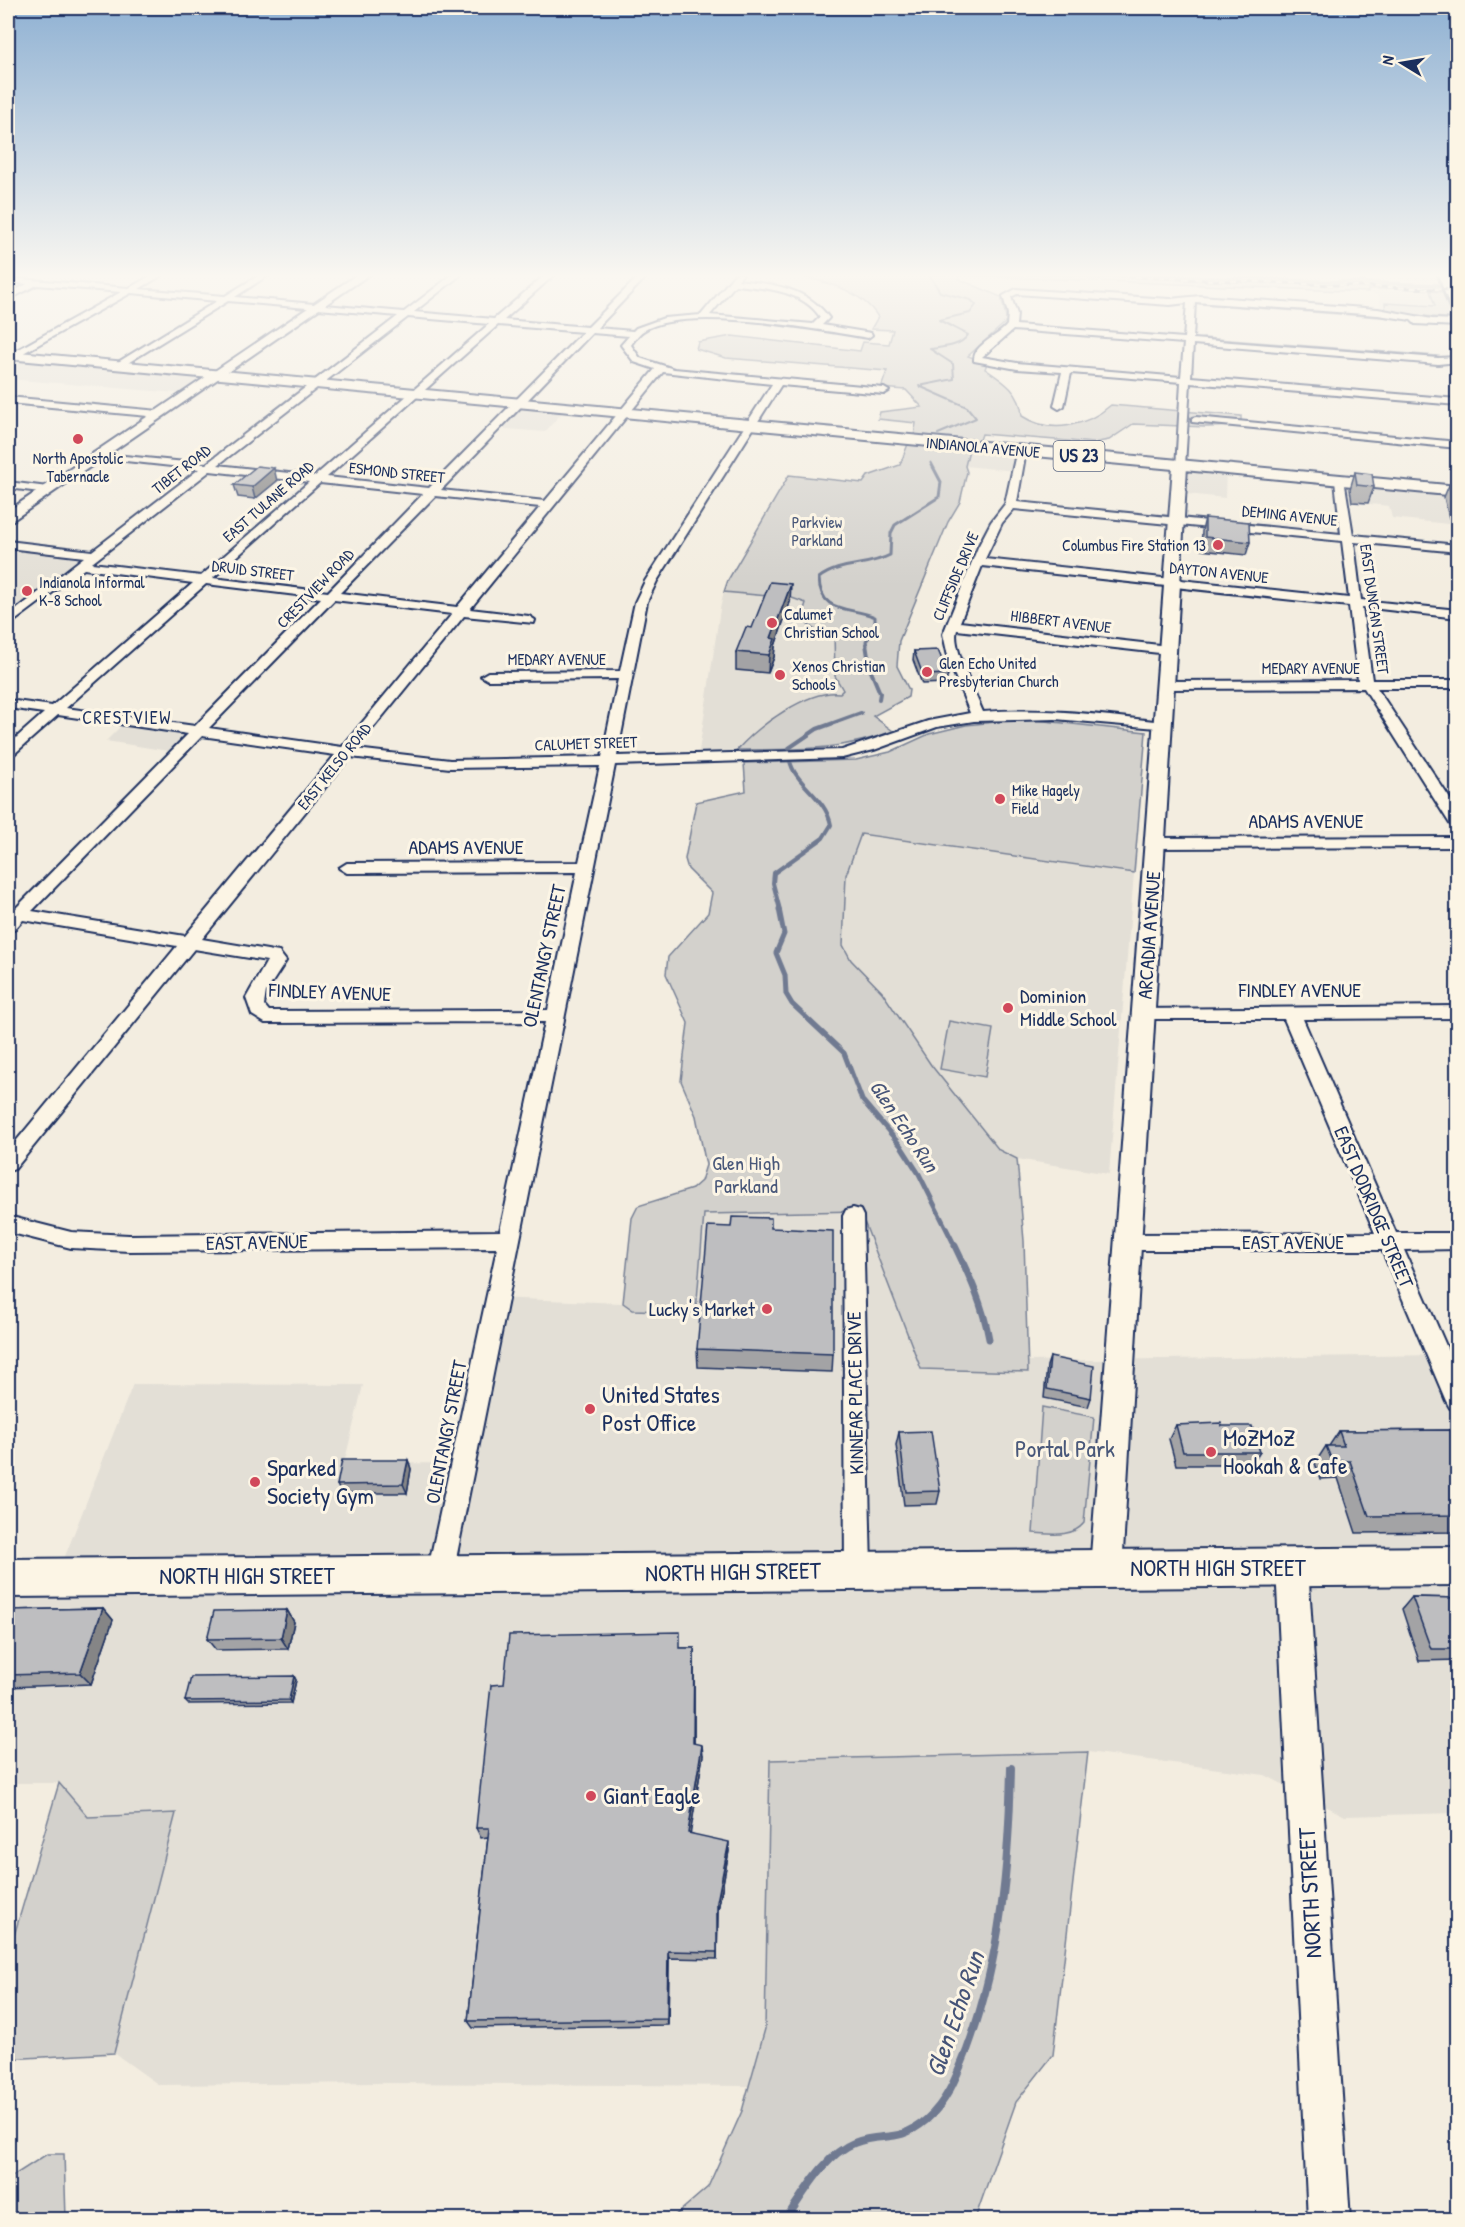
<svg xmlns="http://www.w3.org/2000/svg" width="1465" height="2227" viewBox="0 0 1465 2227" font-family="'Patrick Hand',sans-serif">
<rect width="100%" height="100%" fill="#f3ede0"/>
<filter id="ink" filterUnits="userSpaceOnUse"><feTurbulence type="fractalNoise" baseFrequency=".0167" numOctaves="2"/><feDisplacementMap in="SourceGraphic" scale="12" xChannelSelector="R" yChannelSelector="G"/><feConvolveMatrix kernelMatrix="1 2 1 2 8 2 1 2 1" color-interpolation-filters="sRGB"/></filter>
<g filter="url(#ink)">
<path fill="#e3dfd6" d="M1324 274H1457V281L1325 276Z
M1368 289 1457 292V323L1382 313 1379 296 1368 292Z
M19 356 216 375 189 394 8 379V362Z
M518 404 566 408 545 432 495 428Z
M970 446 1019 451 1015 471 965 466Z
M1179 465 1226 469 1225 498 1177 493Z
M1340 481 1457 491V525L1392 518 1389 506 1342 501Z
M8 544 94 555 8 622Z
M725 587 874 605 846 686 837 697 748 737 737 750 720 757 698 758 720 609Z
M125 722 194 732 175 752 106 741Z
M861 834 1134 873 1109 1174 1017 1159 999 1150 931 1065 882 992 851 960 843 945 846 875Z
M860 1211 1027 1372V1361L1441 1355 1458 1384 1457 1813 1345 1816 1265 1775 1088 1752 770 1760 765 2029 749 2086 382 2083 159 2085 114 2053 176 1814 88 1817 59 1783H8V1580L56 1579 133 1384 363 1385 344 1464 460 1463 494 1298 623 1303 633 1310 704 1214Z"/>
<path fill="#d3d1cc" stroke="#778095" stroke-width="1.5" d="M791 274H1027L1385 287 1386 289H1368V292L959 275V279L1001 297 1007 321 968 356 987 363 985 369C1003 381 1021 392 1022 416 1051 435 1087 426 1111 405L1241 416V426L1206 427 1133 424 1109 440 1093 443 982 434 979 443 914 436 916 423 878 419 880 412 922 407 906 390 881 388 887 371 726 358 696 349 698 342 732 336 860 351 863 342 889 344 893 330 871 329 878 317C860 288 821 281 791 274Z
M1127 274 1438 284 1439 286Z
M1430 291 1442 292 1453 319 1386 312 1385 303 1435 306Z
M1194 302 1363 312 1407 319 1200 304Z
M1204 338 1438 356 1448 359 1198 339Z
M908 444 969 450 965 466 967 472 960 502 948 522 899 641 897 666 909 690 908 697 873 716 893 731C840 752 793 749 737 750 758 726 808 689 840 693L843 690 835 676 834 633 815 630 801 619 806 603 792 598 724 592 728 580 789 475 863 483 868 476 900 465Z
M1026 719 1146 732 1134 873 861 834 846 875 843 945 851 960 882 992 931 1065 999 1150 1017 1159 1024 1241 1028 1372 921 1369 860 1211 704 1214 696 1312 633 1310 623 1303 632 1218 638 1206 692 1189 701 1181 706 1165 696 1116 681 1081 688 1023 666 974 668 957 708 913 712 893 688 869 685 859 696 802 746 791 744 763 856 760 890 752 929 734 966 725Z
M949 1021 993 1029 985 1077 940 1069Z
M1042 1407 1094 1417 1084 1523C1072 1538 1051 1534 1033 1533Z
M1088 1752 1053 2055 1016 2102 975 2219H671L708 2187 742 2111 765 2029 770 1760Z
M59 1783 88 1817 176 1813 114 2053 8 2059V1956Z
M47 2154H64L66 2219H8V2179Z"/>
<g fill="none" stroke-linecap="round" stroke-linejoin="round">
<path stroke="#707a91" stroke-width="2" d="M930 276 940 292 971 300 976 305 970 313 939 320 968 335C960 347 943 347 930 349L953 364 954 379 919 386 967 407 976 418 938 434"/>
<path stroke="#707a91" stroke-width="3" d="M867 645 866 641 875 630V617C850 606 820 615 819 578 839 562 868 567 890 555L891 533 895 525 939 497 941 482 931 463"/>
<path stroke="#707a91" stroke-width="4" d="M866 644 870 669 880 693 879 699
M780 910 773 883 774 873 823 838 831 825C825 792 786 783 789 748L817 729 861 713"/>
<path stroke="#707a91" stroke-width="5" d="M779 909 784 934 776 953 785 975 786 994 792 1004 844 1053 862 1100 901 1146 919 1174 956 1248"/>
<path stroke="#707a91" stroke-width="7" d="M955 1246C970 1277 983 1305 989 1339"/>
<path stroke="#707a91" stroke-width="8" d="M785 2220C803 2195 824 2155 854 2143 883 2131 896 2145 926 2120 948 2101 957 2075 967 2050 1001 1958 1009 1865 1011 1768"/>
<defs>
<path id="minor" d="M154 274H164L139 289 225 296 261 274H270L235 297 404 312 453 274H462L414 312 494 319 546 274H555L504 320 588 327 641 274H649L597 328 633 331 636 328 664 318 701 315 735 274H743L738 280C773 284 808 288 829 318L822 325 871 333 872 335 868 338C818 330 685 304 643 331 638 334 634 341 631 345L640 358 674 369 884 388 889 391 884 394 781 385 657 581 647 602 617 756 842 750 928 721 970 713 949 661 943 634 978 547 991 522 1005 504 1017 449 1026 451 1017 502 1341 534 1335 481 1344 479 1353 535 1458 545V552L1354 542 1361 600 1458 610V618L1362 607 1372 680H1458V688H1377L1458 811V829L1450 824 1364 688 1166 689 1159 685 1166 681 1358 680 1349 606 982 566 960 622 1168 646 1175 650 1168 654 957 630C951 645 976 695 983 712 1043 707 1103 715 1163 722L1170 726 1168 729 1055 719 974 721 937 727 874 750 842 758 615 765 453 1574 449 1583 440 1586 431 1583 427 1574 497 1248 129 1251 71 1248 8 1232V1216L71 1232 129 1235 500 1231 545 1022 265 1023 252 1015 246 998 267 961 194 949 15 1169 8 1171V1151L177 946 23 920 14 930 8 931V909L16 908 188 734 58 715 13 755 8 756V745L44 713 8 708V700L52 706 193 583 84 569 8 626V616L84 557 8 548V541L92 551 199 469 98 458 94 457V453L206 464 398 316 228 301 118 369 115 368V364L217 301 131 293 16 357 8 355 121 292 37 285 8 300V294L27 284 8 282V278L129 288ZM735 285C765 288 802 290 820 317L813 324 710 315ZM408 317 489 324 315 476 218 465ZM498 325 583 332 429 488 327 477ZM592 333 629 336 621 345 634 362 655 369 545 501 441 490ZM663 372 772 384 645 581 635 602 620 671 488 672 481 676 488 680 618 679 602 757 450 760 356 749 464 616 534 623 535 620 529 616 470 609ZM210 471 309 482 201 576 92 563ZM320 483 423 494 328 592 213 578ZM435 496 540 507 457 607 340 593ZM1014 509 1342 541 1349 598 985 559 1002 523ZM206 584 321 598 195 726 66 708ZM334 600 452 614 342 747 209 728ZM202 736 335 755 185 936 32 911ZM350 757 450 768 600 766 579 862 347 863 339 868 347 873 577 872 548 1010 269 1011 264 1005 266 992 286 961 279 952 202 939Z
M1016 289 1170 299 1200 296 1378 309 1432 319 1458 320V326L1415 324 1411 320 1378 315 1195 302 1193 339 1438 358 1456 357 1458 362 1438 364 1193 344 1191 377 1458 399V405L1190 383 1185 466 1176 468 1181 382 1071 373 1064 406 1059 409 1054 406 1062 372 1017 369 974 361C973 344 998 337 1007 325L1008 314 1003 296ZM1017 294 1170 305 1187 303 1184 338 1016 325 1017 314 1011 297ZM1013 330 1184 343 1181 377 1017 363 982 357Z
M8 397 159 411 164 414 159 417 8 403Z
M1196 417 1458 442V448L1192 422V418Z
M8 482 48 487 54 490 48 493 8 488Z
M1458 837V847L1155 848 1147 843 1155 838Z
M1458 1006V1018L1303 1019 1396 1233H1458V1249L1404 1250 1458 1373V1411L1450 1408 1446 1401 1382 1250H1128L1120 1248 1117 1242 1120 1236 1128 1234 1375 1233 1284 1019H1144L1138 1017 1135 1013 1138 1009Z
M853 1208 860 1210 863 1216 871 1571 867 1580 858 1583 849 1580 845 1571 843 1216 846 1210Z"/>
<path id="tertiary" d="M358 274H370L13 520 8 521V511Z
M1180 462 1187 466 1122 1569 1117 1580 1106 1584 1095 1580 1090 1569 1173 466Z
M1292 1552 1303 1556 1308 1567 1350 2220H1308L1276 1567 1281 1556Z"/>
<path id="secondary" d="M1438 274H1450L1458 295V315L1452 312Z"/>
<path id="primary" d="M8 351 1458 486V496L8 359Z
M1458 1547V1585L8 1597V1559Z"/>
</defs>
<use href="#minor" stroke="#1b2f5e" stroke-width="4"/>
<use href="#tertiary" stroke="#1b2f5e" stroke-width="4"/>
<use href="#secondary" stroke="#1b2f5e" stroke-width="5"/>
<use href="#primary" stroke="#1b2f5e" stroke-width="4"/>
<use href="#minor" fill="#fcf5e5" fill-rule="evenodd"/>
<use href="#tertiary" fill="#fcf5e5" fill-rule="evenodd"/>
<use href="#secondary" fill="#fcf5e5" fill-rule="evenodd"/>
<use href="#primary" fill="#fcf5e5" fill-rule="evenodd"/>
<defs>
<path id="rail" d="M1063 274 1458 290"/>
</defs>
<use href="#rail" stroke="#1b2f5e" stroke-width="3"/>
<use href="#rail" stroke="#fcf5e5" stroke-width="2" stroke-dasharray="6" stroke-linecap="butt"/>
</g>
<path fill="#a3a3a5" stroke="#1b2f5e" stroke-width="1.5" d="M1355 472 1374 487 1368 503 1352 502 1350 489Z
M277 481 255 499 238 497 234 485Z
M1449 485 1458 486V518H1449L1444 497Z
M1205 518 1250 542 1246 555 1201 550 1202 531Z
M790 602 775 646 774 657 768 673 736 670V652L752 628Z
M914 651 948 674 946 683 922 684 913 660Z
M771 1228 833 1354 832 1372 698 1367 697 1349Z
M1050 1357 1091 1398 1088 1407 1044 1398 1047 1366Z
M1176 1425 1222 1426 1260 1452 1252 1465H1176L1169 1439Z
M1458 1430V1532L1356 1533 1338 1478 1320 1479 1315 1463 1326 1446H1329L1339 1431Z
M899 1432 940 1491 937 1504 904 1505 896 1445Z
M408 1460 411 1469 407 1493H341L337 1485Z
M1412 1597 1458 1598V1660L1419 1661 1402 1609Z
M103 1608 113 1620 91 1684 8 1687V1610Z
M287 1610 294 1622 288 1649 216 1650 207 1639Z
M681 1648H694V1743L703 1755 690 1833 729 1851 718 1910 717 1959 669 1958 668 2025 473 2028 468 2021 488 1837 481 1838 476 1828Z
M294 1676 296 1680 291 1703 188 1704 185 1701Z"/>
<path fill="#858586" stroke="#1b2f5e" stroke-width="1.5" d="M274 468 277 481 255 499 252 487Z
M791 584 790 602 775 646 774 657 768 673 769 655 771 638Z
M408 1460 411 1469 407 1493 403 1484Z
M103 1608 113 1620 91 1684 80 1673Z
M287 1610 294 1622 288 1649 281 1638Z
M694 1648V1753L693 1743Z
M294 1676 296 1680 291 1703 289 1700Z
M702 1745 703 1755 689 1842 688 1833Z
M729 1842V1851L718 1910 717 1959V1902Z
M668 1951 669 1958 668 2025 667 2019Z"/>
<path fill="#bebec0" stroke="#1b2f5e" stroke-width="1.5" d="M257 466 274 468 252 487 234 485Z
M1355 472 1372 474 1374 487 1357 485Z
M1449 485 1458 486V505H1454Z
M1205 518 1249 522 1250 542 1205 537Z
M770 582 791 584 771 638 775 639 769 655 736 652 746 627 752 628Z
M938 650 948 674 923 675 914 651Z
M732 1217 771 1218V1228L833 1231V1354L697 1349 708 1226 731 1227Z
M1050 1357 1094 1366 1091 1398 1047 1389Z
M1221 1423 1222 1426H1252L1260 1452H1183L1176 1425Z
M1458 1430V1515L1369 1516 1350 1461H1332L1326 1446H1344L1339 1431Z
M931 1431 940 1491 906 1492 899 1432Z
M342 1460H408L403 1484 337 1485Z
M1412 1597 1458 1598V1649H1431Z
M103 1608 80 1673 8 1675V1610Z
M287 1610 281 1638 207 1639 214 1611Z
M680 1632V1648H694L693 1743 702 1745 688 1833 729 1842 717 1902V1952L668 1951 667 2019 468 2021 489 1828H476L491 1685 504 1684 509 1635Z
M294 1676 289 1700 185 1701 191 1677Z"/>
</g>
<linearGradient id="sky" x2="0" y2="1"><stop stop-color="#8fb1d3"/><stop offset="0.47" stop-color="#faf7f1"/><stop offset="1" stop-color="#faf7f1" stop-opacity="0"/></linearGradient>
<rect width="1465" height="586" fill="url(#sky)"/>
<g fill="#d1495b" stroke="#fcf5e5" stroke-width="2">
<circle cx="78" cy="439" r="6"/>
<circle cx="1218" cy="545" r="6"/>
<circle cx="27" cy="591" r="6"/>
<circle cx="772" cy="623" r="6"/>
<circle cx="927" cy="672" r="6"/>
<circle cx="780" cy="675" r="6"/>
<circle cx="1000" cy="799" r="6"/>
<circle cx="1008" cy="1008" r="6"/>
<circle cx="767" cy="1309" r="6"/>
<circle cx="590" cy="1409" r="6"/>
<circle cx="1211" cy="1452" r="6"/>
<circle cx="255" cy="1482" r="6"/>
<circle cx="591" cy="1796" r="6"/>
</g>
<g text-anchor="middle" stroke-width="6" stroke-linejoin="round" paint-order="stroke">
<g font-size="16" fill="#1b2f5e" stroke="#fcf5e5">
<text transform="translate(983 447) rotate(5)" y="6">INDIANOLA AVENUE</text>
<text transform="translate(181 469) rotate(-38)" y="6">TIBET ROAD</text>
<text transform="translate(397 472) rotate(6)" y="6">ESMOND STREET</text>
<text transform="translate(268 501) rotate(-41)" y="6">EAST TULANE ROAD</text>
<text transform="translate(1290 515) rotate(6)" y="6">DEMING AVENUE</text>
<text transform="translate(253 570) rotate(7)" y="6">DRUID STREET</text>
<text transform="translate(1219 572) rotate(6)" y="6">DAYTON AVENUE</text>
<text transform="translate(955 576) rotate(-67)" y="6">CLIFFSIDE DRIVE</text>
<text transform="translate(315 588) rotate(-46)" y="6">CRESTVIEW ROAD</text>
<text transform="translate(1375 609) rotate(82)" y="6">EAST DUNCAN STREET</text>
<text transform="translate(1061 621) rotate(7)" y="6">HIBBERT AVENUE</text>
<text x="557" y="665">MEDARY AVENUE</text>
<text x="1311" y="674">MEDARY AVENUE</text>
<text transform="translate(586 743) rotate(-2)" y="6">CALUMET STREET</text>
<text transform="translate(334 766) rotate(-51)" y="6">EAST KELSO ROAD</text>
</g>
<g font-size="16" fill="#1b2f5e" stroke="#fcf5e5" text-anchor="start">
<text x="78" y="464" text-anchor="middle">North Apostolic<tspan x="78" dy="18">Tabernacle</tspan></text>
<text x="1206" y="551" text-anchor="end">Columbus Fire Station 13</text>
<text x="39" y="588">Indianola Informal<tspan x="39" dy="18">K-8 School</tspan></text>
<text x="784" y="620">Calumet<tspan x="784" dy="18">Christian School</tspan></text>
<text x="939" y="669">Glen Echo United<tspan x="939" dy="18">Presbyterian Church</tspan></text>
<text x="792" y="672">Xenos Christian<tspan x="792" dy="18">Schools</tspan></text>
<text x="1012" y="796">Mike Hagely<tspan x="1012" dy="18">Field</tspan></text>
</g>
<g font-size="16" fill="#49587a" stroke="#fcf5e5">
<text x="817" y="528">Parkview<tspan x="817" dy="18">Parkland</tspan></text>
</g>
<rect fill="#fcf5e5" stroke="#5e6a86" stroke-width="1.5" x="1053.5" y="441" width="51" height="30" rx="4.5"/>
<g font-size="18" font-weight="bold" fill="#1b2f5e">
<text x="1079" y="462">US 23</text>
</g>
<g font-size="18" letter-spacing="1.5" fill="#1b2f5e" stroke="#fcf5e5">
<text x="127" y="724">CRESTVIEW</text>
</g>
<g font-size="20" fill="#1b2f5e" stroke="#fcf5e5">
<text x="1306" y="828">ADAMS AVENUE</text>
<text x="466" y="854">ADAMS AVENUE</text>
<text transform="translate(1149 935) rotate(-86)" y="7">ARCADIA AVENUE</text>
<text transform="translate(544 956) rotate(-78)" y="7">OLENTANGY STREET</text>
<text x="1300" y="997">FINDLEY AVENUE</text>
<text transform="translate(330 992) rotate(2)" y="7">FINDLEY AVENUE</text>
<text transform="translate(1374 1207) rotate(67)" y="7">EAST DODRIDGE STREET</text>
<text transform="translate(257 1242) rotate(-1)" y="7">EAST AVENUE</text>
<text x="1293" y="1249">EAST AVENUE</text>
<text transform="translate(855 1393) rotate(-91)" y="7">KINNEAR PLACE DRIVE</text>
<text transform="translate(446 1432) rotate(-79)" y="7">OLENTANGY STREET</text>
</g>
<g font-size="20" fill="#1b2f5e" stroke="#fcf5e5" text-anchor="start">
<text x="1020" y="1003">Dominion<tspan x="1020" dy="23">Middle School</tspan></text>
<text x="755" y="1316" text-anchor="end">Lucky's Market</text>
</g>
<g font-size="20" fill="#49587a" stroke="#fcf5e5">
<text x="746" y="1170">Glen High<tspan x="746" dy="23">Parkland</tspan></text>
</g>
<g font-size="21" font-style="italic" fill="#465478" stroke="#fcf5e5">
<text transform="translate(904 1126) rotate(56)" y="7">Glen Echo Run</text>
</g>
<g font-size="24" fill="#1b2f5e" stroke="#fcf5e5" text-anchor="start">
<text x="602" y="1403">United States<tspan x="602" dy="28">Post Office</tspan></text>
<text x="1223" y="1446">MoZMoZ<tspan x="1223" dy="28">Hookah &amp; Cafe</tspan></text>
<text x="267" y="1476">Sparked<tspan x="267" dy="28">Society Gym</tspan></text>
<text x="603" y="1804">Giant Eagle</text>
</g>
<g font-size="24" fill="#49587a" stroke="#fcf5e5">
<text x="1065" y="1457">Portal Park</text>
</g>
<g font-size="24" fill="#1b2f5e" stroke="#fcf5e5">
<text x="1218" y="1576">NORTH HIGH STREET</text>
<text transform="translate(733 1572) rotate(-1)" y="8">NORTH HIGH STREET</text>
<text x="247" y="1584">NORTH HIGH STREET</text>
<text transform="translate(1310 1893) rotate(-93)" y="8">NORTH STREET</text>
</g>
<g font-size="26" font-style="italic" fill="#465478" stroke="#fcf5e5">
<text transform="translate(955 2014) rotate(-71)" y="9">Glen Echo Run</text>
</g>
</g>
<rect width="1465" height="2227" fill="none" stroke="#fcf5e5" stroke-width="30"/>
<rect x="15" y="15" width="1435" height="2197" fill="none" stroke="#1b2f5e" stroke-width="2" filter="url(#ink)"/>
<g transform="translate(1402 63) rotate(281)" stroke="#fcf5e5" stroke-width="4.5" paint-order="stroke">
<path d="M0-4.5L10 22L0 15L-10 22Z" fill="#1b2f5e"/>
<text y="-9" font-size="16" font-weight="bold" text-anchor="middle" fill="#1b2f5e">N</text>
</g>
</svg>
